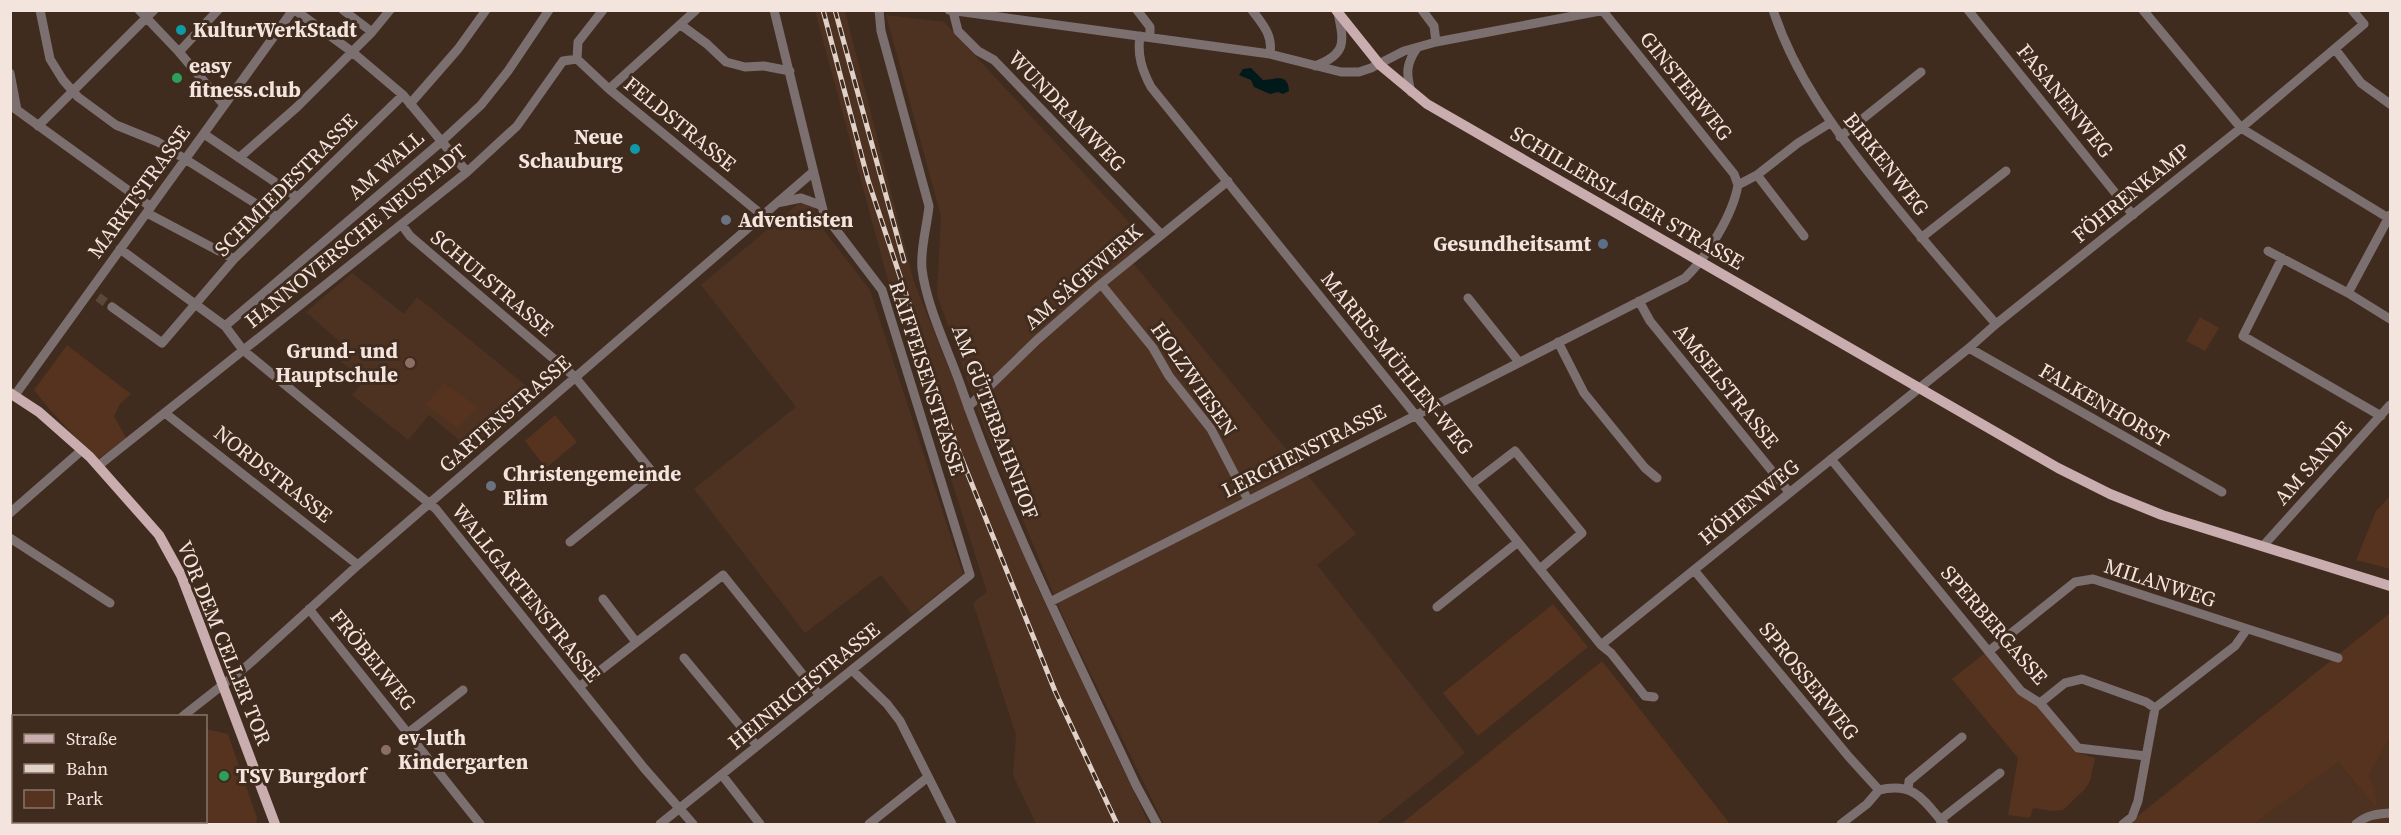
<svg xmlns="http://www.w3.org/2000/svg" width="2401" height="835" viewBox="0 0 2401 835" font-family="'Source Serif 4',serif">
<rect width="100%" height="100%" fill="#402b1f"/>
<path fill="#4d3222" d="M815 11H845L914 282 1035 582 1149 824H1036L1013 775 1016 735 973 603 987 592 889 284Z
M886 15 944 22 1150 245 1133 263 1356 534 1317 565 1465 753 1376 824H1164L1065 621 983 424 937 295 941 216Z
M810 194 819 224 870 290 963 574 912 614 881 575 805 633 694 489 796 407 701 285Z
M352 273 404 314 417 297 540 397 475 453 429 415 408 440 352 395 364 381 338 359 347 348 306 312Z
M2390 736V824H2254L2338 762 2373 805 2377 806 2375 789 2369 777Z"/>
<path fill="#55331f" d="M2200 317 2219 328 2205 351 2186 341Z
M67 345 131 394 120 404 114 416 126 438 97 460 51 411 34 390Z
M444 383 478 407 457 428 425 405Z
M555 415 577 442 546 468 525 441Z
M2390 496V569L2356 560 2376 511Z
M1553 604 1588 647 1478 736 1443 693Z
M2390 613V736L2369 777 2375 789 2377 806H2374L2338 762 2254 824H2128Z
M1985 653 2039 707 2078 753 2095 758 2090 781 2085 789 2063 810 2052 811 2033 808 2030 818 2008 815 2018 758 1952 679Z
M1602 661 1730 824H1401Z
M206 729 228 734 257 818 256 824H113L114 822H206Z"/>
<path fill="#00191b" d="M1251 68 1263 80C1275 80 1288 72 1289 91L1283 94 1278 92 1270 94 1254 87 1251 80 1239 75 1243 69Z"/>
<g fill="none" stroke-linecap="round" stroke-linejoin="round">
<path stroke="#5b473c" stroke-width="9" stroke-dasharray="9 4.5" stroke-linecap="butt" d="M98 297 112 307"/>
<path stroke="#7c6f70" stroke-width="9" d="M40 10 50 59 63 80 78 97 116 125 158 142 277 217
M139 10 179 52 224 105
M295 10 351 51 403 95 467 172
M343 10 372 32
M879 10 881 31 929 206C927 227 920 249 922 269 926 304 947 348 959 381 1007 520 1074 652 1136 785L1157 824
M949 10 1270 54 1341 72H1359L1371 68 1404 51 1436 42 1605 10
M1137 10 1150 27V37
M1252 10C1263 25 1273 35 1270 54
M1422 10 1434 26 1436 42
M1773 10C1795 76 1834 129 1877 183 1915 231 1955 277 1996 324
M1968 10 2133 215
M2143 10 2241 128 2390 219
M953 11 958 31 978 51 994 60 1161 234
M1603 11 1734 174 1738 185
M681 25 707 44 726 62 745 67 764 66 790 71
M1140 36C1137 55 1142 70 1151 87L1601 645 1611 653 1645 696 1654 697
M2335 49 2361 83 2390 104
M179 52 218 10
M577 59 609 89 762 215
M577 59 578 42 603 10
M1315 66C1347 54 1344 42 1338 13
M10 73 17 110
M609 89 696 10
M1411 92C1406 73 1406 64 1417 48
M410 104 458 49 486 10
M10 105 151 207
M38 126 154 10
M204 134 297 197
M1840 137 1921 72
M239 158 297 107 372 32 390 10
M1757 175 1804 236
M777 203 801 198 820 205
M147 213 234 259
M402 225 410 236 575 377 654 474 570 542
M1921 238 2006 171
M120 249 225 326 243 350 436 509 644 768 693 824
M2268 251 2348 293 2390 319
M2282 258 2243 336 2381 416
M1101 284 1153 348 1169 376 1211 429 1248 500
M2348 293 2390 215
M1468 298 1519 362
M1639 301 1650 321 1789 492
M112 307 162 343 234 259 403 95
M225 326 441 142 481 105 508 71 549 10
M1558 342 1584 393 1645 468 1657 478
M1969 348 2222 492
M15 395 293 10
M968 407 1037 340 1101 284 1228 181
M165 413 358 565
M1831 459 2021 691 2040 703 2065 683 2082 679 2146 702 2155 708 2235 646 2247 629
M98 466 467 172 517 126 563 61 577 59
M1472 484 1515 451 1582 533 1540 569
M10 513 82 450
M10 538 110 603
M2263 546 2390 405
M1694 570 1849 757 1879 790C1914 782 1923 799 1944 824
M603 599 636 642
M1050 602 1685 278C1706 258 1733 215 1738 185L1757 175 1798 143 1830 123
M1437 607 1518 542
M309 609 480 824
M1601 645 1969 348 1996 324 2241 128 2364 24 2352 10
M1989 651 2075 582 2093 579 2338 658
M684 658 757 746
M852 670 887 704 900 721 952 824
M579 687 723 575 820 696
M2040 703 2078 748 2146 756
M183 716 248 665 358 565 813 172
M408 733 463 690
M722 775 760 824
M1908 789 1909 781 1962 737
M1940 820 2000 773
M57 824 60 822
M660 824 970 575 882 290 824 214 774 10
M869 824 928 777
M1841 824 1867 804 1879 790
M2123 824 2132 817 2138 801 2155 708
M2356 824C2367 815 2376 814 2390 813"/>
<path stroke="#c9adaf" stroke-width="10" d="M1336 10 1380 65 1427 104 2058 468 2110 494 2162 515 2390 586
M10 393 39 412 90 457 159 535 181 575 196 614 275 824"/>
<defs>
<path id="rail" d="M823 10 868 180 955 442 1055 691 1117 824
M835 10 904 261"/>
</defs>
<use href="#rail" stroke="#e0d1c9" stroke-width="5"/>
<use href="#rail" stroke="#402b1f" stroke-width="3" stroke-dasharray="9" stroke-linecap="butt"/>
</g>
<g fill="#0f9aa8" stroke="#402b1f" stroke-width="2">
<circle cx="181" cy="30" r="6"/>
<circle cx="635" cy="149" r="6"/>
</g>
<g fill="#2e9e5b" stroke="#402b1f" stroke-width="2">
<circle cx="177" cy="78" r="6"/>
<circle cx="224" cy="776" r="6"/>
</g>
<g fill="#6b7280" stroke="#402b1f" stroke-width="2">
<circle cx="726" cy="220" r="6"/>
<circle cx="491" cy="486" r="6"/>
</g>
<circle fill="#5c6f8a" stroke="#402b1f" stroke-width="2" cx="1603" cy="244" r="6"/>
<g fill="#8d6e63" stroke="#402b1f" stroke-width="2">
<circle cx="410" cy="363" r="6"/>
<circle cx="386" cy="750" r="6"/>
</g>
<g text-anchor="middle" stroke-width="6" stroke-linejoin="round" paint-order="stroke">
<g font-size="21" font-weight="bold" fill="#f3e5dd" stroke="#402b1f" text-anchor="start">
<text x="193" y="37">KulturWerkStadt</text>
<text x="189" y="73">easy<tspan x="189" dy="24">fitness.club</tspan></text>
<text x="623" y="144" text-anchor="end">Neue<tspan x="623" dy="24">Schauburg</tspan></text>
<text x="738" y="227">Adventisten</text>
<text x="1591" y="251" text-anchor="end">Gesundheitsamt</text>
<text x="398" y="358" text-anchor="end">Grund- und<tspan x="398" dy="24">Hauptschule</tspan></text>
<text x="503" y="481">Christengemeinde<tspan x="503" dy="24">Elim</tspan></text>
<text x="398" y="745">ev-luth<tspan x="398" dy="24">Kindergarten</tspan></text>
<text x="236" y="783">TSV Burgdorf</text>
</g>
<g font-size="21" fill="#f3e5dd" stroke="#402b1f">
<text transform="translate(1686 86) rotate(51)" y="7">GINSTERWEG</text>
<text transform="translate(2065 101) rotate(51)" y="7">FASANENWEG</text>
<text transform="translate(1067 111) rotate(46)" y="7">WUNDRAMWEG</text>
<text transform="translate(680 124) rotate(39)" y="7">FELDSTRASSE</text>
<text transform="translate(1886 164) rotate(52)" y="7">BIRKENWEG</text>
<text transform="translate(386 165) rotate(-41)" y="7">AM WALL</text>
<text transform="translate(286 185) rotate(-45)" y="7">SCHMIEDESTRASSE</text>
<text transform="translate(139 192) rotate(-54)" y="7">MARKTSTRASSE</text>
<text transform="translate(2131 193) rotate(-39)" y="7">FÖHRENKAMP</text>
<text transform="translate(1627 198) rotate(30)" y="7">SCHILLERSLAGER STRASSE</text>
<text transform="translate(356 236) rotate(-39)" y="7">HANNOVERSCHE NEUSTADT</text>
<text transform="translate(1083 277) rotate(-41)" y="7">AM SÄGEWERK</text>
<text transform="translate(492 283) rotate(40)" y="7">SCHULSTRASSE</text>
<text transform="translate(1397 363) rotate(51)" y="7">MARRIS-MÜHLEN-WEG</text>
<text transform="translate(927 378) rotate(72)" y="7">RAIFFEISENSTRASSE</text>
<text transform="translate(1194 379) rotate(55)" y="7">HOLZWIESEN</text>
<text transform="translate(1726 386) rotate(51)" y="7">AMSELSTRASSE</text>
<text transform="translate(2104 405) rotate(30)" y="7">FALKENHORST</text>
<text transform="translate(505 414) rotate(-41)" y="7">GARTENSTRASSE</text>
<text transform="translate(995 422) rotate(69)" y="7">AM GÜTERBAHNHOF</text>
<text transform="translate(1304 451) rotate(-27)" y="7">LERCHENSTRASSE</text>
<text transform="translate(2313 463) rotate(-48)" y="7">AM SANDE</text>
<text transform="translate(273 474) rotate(38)" y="7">NORDSTRASSE</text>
<text transform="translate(1749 502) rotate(-39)" y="7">HÖHENWEG</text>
<text transform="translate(2160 583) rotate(18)" y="7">MILANWEG</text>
<text transform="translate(526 593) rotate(51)" y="7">WALLGARTENSTRASSE</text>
<text transform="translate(1994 625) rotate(49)" y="7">SPERBERGASSE</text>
<text transform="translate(224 643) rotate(68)" y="7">VOR DEM CELLER TOR</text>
<text transform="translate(373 660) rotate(51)" y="7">FRÖBELWEG</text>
<text transform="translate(1809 681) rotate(51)" y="7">SPROSSERWEG</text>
<text transform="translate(804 686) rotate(-39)" y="7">HEINRICHSTRASSE</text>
</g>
</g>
<rect width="2401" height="835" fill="none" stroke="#f3e5dd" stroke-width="24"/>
<rect x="12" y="715" width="195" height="108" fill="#402b1f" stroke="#88756b" stroke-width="1.5"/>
<rect x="24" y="734" width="30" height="9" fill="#c9adaf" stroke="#88756b" stroke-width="1.5"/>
<text x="66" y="745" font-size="18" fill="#f3e5dd">Straße</text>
<rect x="24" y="764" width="30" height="9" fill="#e0d1c9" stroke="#88756b" stroke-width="1.5"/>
<text x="66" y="775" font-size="18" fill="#f3e5dd">Bahn</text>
<rect x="24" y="790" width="30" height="18" fill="#55331f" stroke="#88756b" stroke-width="1.5"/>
<text x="66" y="805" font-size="18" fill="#f3e5dd">Park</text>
</svg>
